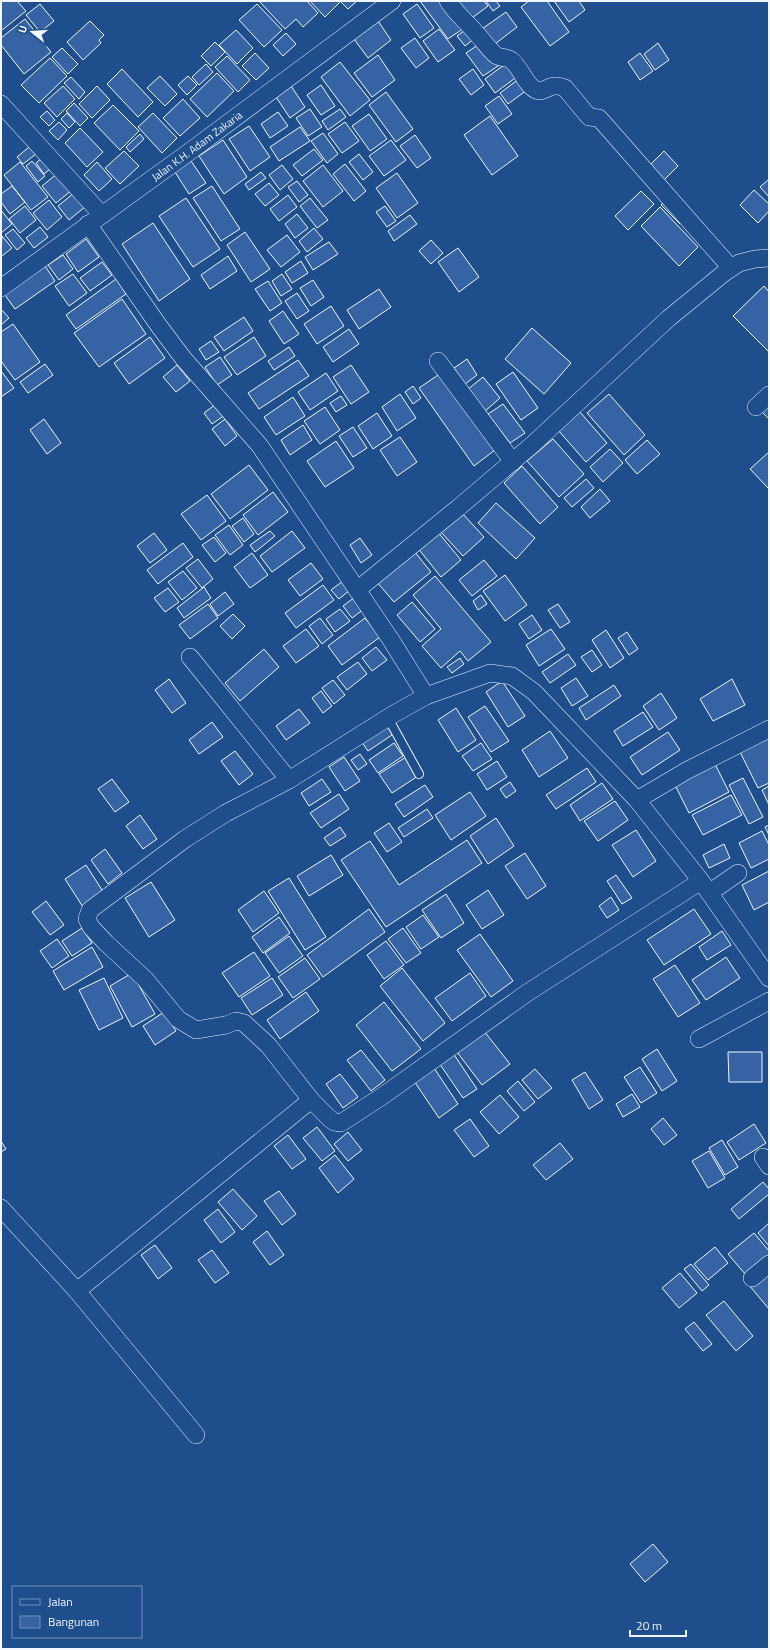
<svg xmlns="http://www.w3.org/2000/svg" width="770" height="1650" viewBox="0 0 770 1650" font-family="'Titillium Web',sans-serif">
<rect width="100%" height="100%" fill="#1f4e8c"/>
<path fill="#3563a3" stroke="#f2f6ff" d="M1 1H17L26 11 1 31Z
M259 1H307L318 13 303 27 296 19 285 29Z
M310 1H339L340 2 325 17Z
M340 1H357L348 9Z
M420 1H444L464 28 448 39Z
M453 1H484L488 6 468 21Z
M486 1H496L500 6 493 11Z
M529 1H547L569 32 550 46 521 7Z
M554 1H579L585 10 569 22Z
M40 4 54 21 40 32 26 15Z
M257 4 282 30 264 47 239 20Z
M417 4 434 28 420 38 403 14Z
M506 12 517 27 491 47 479 31Z
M25 19 51 52 24 74 1 45V38Z
M90 21 104 35 99 40 101 43 83 60 67 42Z
M378 21 391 40 368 58 354 39Z
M468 28 475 38 465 46 457 36Z
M439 29 455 50 438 62 423 41Z
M236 30 253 48 237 64 219 45Z
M286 33 296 44 283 56 273 45Z
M415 38 429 58 416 68 401 48Z
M215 42 225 52 211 66 201 56Z
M481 43 498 66 483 76 466 53Z
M658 43 669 60 655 70 644 54Z
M62 48 78 64 68 74 52 57Z
M255 53 269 68 256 80 242 66Z
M640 53 653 71 640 80 628 62Z
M378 55 395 80 372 97 354 73Z
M227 56 250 80 238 92 215 67Z
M50 58 67 76 39 103 21 85Z
M340 62 370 100 350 116 321 77Z
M508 62 518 76 495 93 485 79Z
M206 64 213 72 199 85 192 77Z
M122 69 153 102 138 117 107 84Z
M473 69 484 85 471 95 459 79Z
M217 73 234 91 207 117 190 99Z
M160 76 177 94 165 106 147 88Z
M188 76 197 85 187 95 178 85Z
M71 77 85 92 79 99 64 83Z
M519 79 527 90 508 104 500 93Z
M321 85 335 106 321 115 307 95Z
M63 86 75 99 57 117 44 103Z
M97 86 110 100 92 118 79 104Z
M291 86 305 107 290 118 276 97Z
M386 92 413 129 396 142 369 105Z
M499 96 512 114 498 124 485 106Z
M183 99 200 118 180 136 163 118Z
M74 103 88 118 80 126 66 111Z
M113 105 139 131 120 150 94 123Z
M310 109 322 127 308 136 296 118Z
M340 109 346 117 328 130 322 121Z
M47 111 55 120 49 126 40 117Z
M278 112 288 126 270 138 261 124Z
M67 113 75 122 69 128 61 119Z
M153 113 177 138 162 153 138 127Z
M369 114 387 139 370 151 352 126Z
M490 116 518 156 492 175 464 135Z
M59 122 67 130 58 140 49 131Z
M345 122 359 141 342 153 328 134Z
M249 126 270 157 250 171 229 139Z
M300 127 310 141 279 161 270 147Z
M80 128 103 152 87 167 65 143Z
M323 133 338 154 327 163 311 141Z
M140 134 144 139 130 152 126 147Z
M415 135 431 158 417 168 400 146Z
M223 140 247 177 224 194 199 156Z
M391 140 406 160 384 176 369 156Z
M34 143 40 151 23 164 17 157Z
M314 149 323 160 302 176 293 165Z
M124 151 139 166 120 184 105 168Z
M664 151 678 166 662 182 648 167Z
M47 154 55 165 44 174 36 163Z
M359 154 373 172 363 180 349 162Z
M32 161 45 176 38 182 26 166Z
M191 161 206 183 189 194 175 172Z
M20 162 48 197 31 210 4 175Z
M97 162 112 179 99 191 84 175Z
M345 164 366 191 354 201 333 174Z
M282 165 293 179 280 190 269 175Z
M323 165 343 191 323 207 303 181Z
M261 172 266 178 249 190 245 184Z
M58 173 72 190 56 203 42 186Z
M397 173 418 203 397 218 376 188Z
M769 179V197L760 187Z
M297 181 308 195 299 202 288 187Z
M269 183 279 195 265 206 255 194Z
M12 186 25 202 10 214 1 202V194Z
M212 186 240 229 221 241 193 198Z
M754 190 769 204V211L758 223 740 205Z
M641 191 654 204 628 230 615 216Z
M75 192 86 206 69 220 58 206Z
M288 195 297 207 279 221 270 209Z
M186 198 220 249 193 267 159 216Z
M310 198 328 220 317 228 300 206Z
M49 200 62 217 47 230 33 213Z
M665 201 684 220 680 224 661 205Z
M25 206 36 220 20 233 9 219Z
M385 206 396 221 387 227 376 212Z
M660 207 698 247 679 266 641 226Z
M1 210 12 224 1 233Z
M297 214 308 228 295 238 285 224Z
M410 215 417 224 394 241 388 231Z
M153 223 190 279 159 301 122 244Z
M40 227 48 237 34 248 26 238Z
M314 228 323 239 307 252 299 241Z
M13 229 25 243 17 250 5 235Z
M245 232 270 269 251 282 227 245Z
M287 235 300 252 281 267 267 250Z
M2 236 12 248 2 256 1 254Z
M86 239 99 257 78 272 66 254Z
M431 240 443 253 431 264 419 251Z
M329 242 338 254 313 270 305 257Z
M458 248 479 277 459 292 438 262Z
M63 255 73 269 59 280 48 265Z
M228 256 237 271 210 289 201 275Z
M301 261 308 273 292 283 285 272Z
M102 262 112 275 90 291 80 278Z
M45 266 55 281 15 309 5 295Z
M73 274 87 293 69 306 55 286Z
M282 274 292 289 281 296 272 281Z
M116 279 126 294 76 329 66 315Z
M313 280 324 297 311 306 300 288Z
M268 281 282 303 270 311 255 289Z
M764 286 769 292V352L733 316Z
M379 289 391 307 359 329 347 310Z
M297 293 309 311 297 319 285 301Z
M122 299 146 334 99 367 74 333Z
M331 306 344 326 317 344 304 324Z
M1 309 9 318 1 325Z
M283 311 299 334 284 344 269 321Z
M244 317 253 331 224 351 214 337Z
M13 324 40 362 15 380 1 361V332Z
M532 328 571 363 544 394 505 359Z
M349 329 359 344 333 362 323 347Z
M150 337 165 358 129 384 114 363Z
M254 337 266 356 237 375 224 357Z
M211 341 219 352 206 360 199 349Z
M289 347 295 356 274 370 268 361Z
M220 357 232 375 217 385 205 367Z
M467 359 477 375 465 384 454 368Z
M298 360 309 376 259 409 248 393Z
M45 364 53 375 28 393 20 382Z
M177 365 190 381 176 392 163 377Z
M351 365 369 392 351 404 333 377Z
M1 371 14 388 1 397Z
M513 372 538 408 521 420 496 384Z
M326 373 338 391 310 410 298 392Z
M441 373 495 450 474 466 419 388Z
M483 377 500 398 484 412 467 390Z
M413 386 421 398 413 404 405 392Z
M400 394 416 418 397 431 382 407Z
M609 394 645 435 624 455 587 413Z
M341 396 347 405 336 412 330 403Z
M293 397 305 416 276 435 264 417Z
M769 400V419L760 410Z
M216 404 225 415 212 424 204 413Z
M503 404 525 433 510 443 488 414Z
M325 407 340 430 320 444 304 421Z
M579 411 607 443 586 462 558 430Z
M377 413 392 436 373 449 358 426Z
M44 419 61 443 47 454 30 430Z
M225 419 237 436 225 446 212 429Z
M303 425 312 440 290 455 281 440Z
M353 427 367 448 353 457 339 436Z
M400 437 417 462 397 476 380 450Z
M553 439 584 474 559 497 527 461Z
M647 440 660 454 637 474 625 460Z
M336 441 354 468 325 487 307 461Z
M610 449 623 463 603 482 590 467Z
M769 452V489L750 469Z
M249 465 268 490 230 519 211 494Z
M522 466 558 507 540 524 504 483Z
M586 479 594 488 572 507 564 498Z
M600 489 610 501 590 518 581 507Z
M273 492 288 512 258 535 243 515Z
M207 495 226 521 201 540 181 514Z
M496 503 535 538 516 559 478 523Z
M461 512 484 537 463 556 440 531Z
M243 518 254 534 244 542 232 526Z
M229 525 243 545 230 555 215 535Z
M270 531 275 536 255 552 250 545Z
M292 531 305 548 272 572 260 556Z
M437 531 461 560 441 577 417 547Z
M154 533 167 550 150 563 137 546Z
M214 537 226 553 215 562 202 545Z
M360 538 372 555 361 563 350 545Z
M183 543 193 557 158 584 147 570Z
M414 551 431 572 394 602 376 581Z
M252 553 268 575 250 588 234 567Z
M198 559 213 579 202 588 186 568Z
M484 560 497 576 472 596 459 580Z
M311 563 323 579 300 596 288 580Z
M183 571 197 588 182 600 168 582Z
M505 575 527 605 505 621 483 591Z
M435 576 491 642 468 661 460 651 441 668 422 646 441 629 413 595Z
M343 581 350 590 339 599 331 590Z
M323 585 334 600 296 628 285 613Z
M204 587 211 598 184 618 177 608Z
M168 588 179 602 165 612 154 598Z
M225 592 234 604 218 616 210 604Z
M481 595 487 604 478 610 473 601Z
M355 597 364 609 352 618 343 606Z
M412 602 435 629 420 642 397 615Z
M208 604 218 618 190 639 179 625Z
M558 604 570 622 560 628 548 610Z
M340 609 350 621 335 632 326 619Z
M233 614 245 626 232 639 220 626Z
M532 615 542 630 529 639 519 624Z
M320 618 333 635 322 644 309 626Z
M365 618 380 637 342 665 328 646Z
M306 629 319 646 296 663 283 646Z
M551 629 565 649 539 666 526 645Z
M606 630 624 658 610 668 592 640Z
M627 632 638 649 629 655 618 638Z
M376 647 387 660 372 671 362 658Z
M264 649 279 667 240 701 225 683Z
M592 650 602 665 592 672 581 657Z
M568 654 576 665 550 683 542 672Z
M460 658 464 664 452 673 447 667Z
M358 662 367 674 347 690 337 677Z
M576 678 588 696 572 706 561 688Z
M169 679 186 703 172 713 155 690Z
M732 679 745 705 713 721 700 699Z
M333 680 345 695 334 704 322 688Z
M502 681 525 716 508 727 486 692Z
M614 685 621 696 586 720 579 708Z
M321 691 332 706 323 713 312 698Z
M661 693 677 718 659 730 643 706Z
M485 706 509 741 491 752 468 717Z
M456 708 476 740 458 752 438 720Z
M299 709 310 723 286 740 276 726Z
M643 712 653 727 623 746 614 731Z
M387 720 395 733 368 751 359 738Z
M212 722 223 737 199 754 189 740Z
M550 731 568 758 539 777 522 750Z
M668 732 680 750 642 775 630 757Z
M769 737V783L758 788 738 748Z
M394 743 403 756 378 773 369 760Z
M481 743 492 759 473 771 462 756Z
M235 751 253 774 239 785 221 761Z
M360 754 367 764 358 770 351 760Z
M344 757 360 781 345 791 329 767Z
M406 757 418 776 392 793 379 774Z
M497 761 507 777 487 790 477 774Z
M715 764 729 792 689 813 675 785Z
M587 768 596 782 556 809 546 795Z
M743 778 763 817 749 824 729 785Z
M112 779 129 802 115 812 98 789Z
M322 779 331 792 309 806 301 793Z
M510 782 516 791 506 798 500 789Z
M602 783 613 799 580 821 570 805Z
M425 785 433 797 404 817 395 804Z
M769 786V805L762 790Z
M470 792 486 816 451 840 435 815Z
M339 794 349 809 321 828 310 813Z
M731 795 742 815 703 835 692 815Z
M615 801 628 820 598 841 584 821Z
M427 809 433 818 404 837 398 828Z
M140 815 157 839 143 849 126 826Z
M496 818 514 846 488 864 470 836Z
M389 823 402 842 387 852 374 833Z
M769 825V835L765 827Z
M340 827 346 836 330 846 324 838Z
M636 830 656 861 633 877 612 845Z
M762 831 769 845V859L751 868 739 843Z
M467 840 482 863 386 927 341 860 370 841 399 885Z
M724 844 730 858 709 868 703 855Z
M105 849 122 873 108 884 91 860Z
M525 853 546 886 527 899 505 866Z
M331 855 343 875 309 896 297 876Z
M86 865 104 893 83 907 65 879Z
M769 871V902L754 910 742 885Z
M616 875 632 898 622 904 607 881Z
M289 878 326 937 305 950 268 891Z
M151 882 175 920 149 937 125 898Z
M488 890 504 915 482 929 466 905Z
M264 891 279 913 253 932 238 910Z
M446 894 464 923 441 938 422 910Z
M611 897 619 910 607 918 599 906Z
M46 901 64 925 50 935 32 912Z
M369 909 385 932 323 977 307 955Z
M694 909 711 934 664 965 647 940Z
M423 915 439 937 421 949 406 927Z
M279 917 290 933 263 953 252 937Z
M82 928 92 943 72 956 62 941Z
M403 928 421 953 406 963 388 939Z
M722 931 731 945 707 960 699 947Z
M480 934 513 981 491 997 457 950Z
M289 936 303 956 279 973 265 953Z
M57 939 69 956 52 968 40 951Z
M386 941 404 965 384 979 367 955Z
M92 947 103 967 64 990 53 971Z
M254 952 270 976 239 997 222 973Z
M726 957 740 978 706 1000 692 980Z
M305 958 320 979 293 998 278 977Z
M675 965 700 1003 678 1017 653 979Z
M402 968 445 1023 423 1041 380 986Z
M132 973 155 1014 132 1027 110 986Z
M470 973 486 996 452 1021 435 998Z
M104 978 123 1018 99 1030 79 990Z
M272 978 283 995 252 1015 241 998Z
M306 992 319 1011 280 1039 267 1020Z
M384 1002 421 1049 392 1071 356 1025Z
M164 1012 176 1031 155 1045 143 1026Z
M484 1031 510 1064 482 1085 457 1052Z
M657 1049 677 1081 662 1091 642 1059Z
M361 1050 385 1080 371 1091 347 1060Z
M451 1050 477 1089 463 1098 437 1060Z
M728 1052H762V1082H729Z
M640 1067 657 1093 641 1103 624 1077Z
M434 1068 458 1104 439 1118 414 1081Z
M535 1069 552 1088 538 1099 522 1080Z
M585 1072 603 1100 589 1109 572 1080Z
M340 1074 358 1097 343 1108 326 1084Z
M518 1081 535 1102 524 1111 507 1091Z
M632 1094 640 1107 623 1117 616 1104Z
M500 1095 519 1117 499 1134 480 1112Z
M663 1118 677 1135 664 1145 651 1129Z
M470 1119 489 1146 474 1157 454 1130Z
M754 1124 766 1143 739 1160 727 1142Z
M317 1127 335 1151 322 1161 303 1138Z
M348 1132 362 1150 348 1161 334 1144Z
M288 1135 306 1159 292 1169 274 1146Z
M722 1140 738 1167 725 1175 709 1148Z
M1 1141 6 1149 1 1152Z
M560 1143 573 1159 546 1180 533 1165Z
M709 1151 725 1178 708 1188 692 1161Z
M335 1155 354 1179 338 1193 319 1168Z
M763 1182 769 1189V1194L739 1219 731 1209Z
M233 1189 257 1216 242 1230 218 1202Z
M279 1191 296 1214 282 1225 264 1201Z
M218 1209 235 1232 221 1243 204 1220Z
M769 1223V1246L758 1233Z
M267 1231 284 1255 270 1265 253 1242Z
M754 1233 769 1251V1256L746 1275 728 1254Z
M155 1245 172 1268 158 1279 141 1255Z
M715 1247 728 1263 708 1280 694 1264Z
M212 1250 229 1273 215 1283 198 1260Z
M691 1264 709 1285 702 1291 684 1269Z
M769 1272V1309L748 1284Z
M680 1273 697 1293 679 1308 662 1288Z
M724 1301 753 1336 736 1351 706 1315Z
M694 1322 712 1344 703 1351 685 1329Z
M653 1544 668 1562 645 1582 630 1564Z"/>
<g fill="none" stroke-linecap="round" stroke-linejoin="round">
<defs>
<path id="lane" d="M388 718 419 774"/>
<g id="street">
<path d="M448 1C457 15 466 21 476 33 483 40 489 50 497 56 501 58 507 57 511 60 521 67 525 85 536 90 545 94 550 81 565 88L589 117 599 118 731 268"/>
<path d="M1 104 102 215"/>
<path d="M88 224 159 326 183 358 260 446 391 640 426 696"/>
<path id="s1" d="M1 288 185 155 392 1"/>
<path d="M438 361 513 462"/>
<path d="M756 407 769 395"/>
<path d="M357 590 458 508 532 445 669 318 724 273 739 263 755 259 769 258"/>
<path d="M190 657 289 780"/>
<path d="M637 800 686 771 769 729"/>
<path d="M701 881 527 993 381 1097 341 1123 334 1122 329 1118 311 1100 268 1045 244 1023 236 1021 226 1025 196 1030 178 1019 145 979 106 943 91 927 87 919 90 910 185 839 226 813 289 780 392 715 426 696 490 673 512 676 534 692 637 800 701 881 769 978"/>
<path d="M709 893 738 873"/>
<path d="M699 1039 769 1001"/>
<path d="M763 1157 769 1166"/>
<path d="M1 1208 77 1291 196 1435"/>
<path d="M752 1278 769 1264"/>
<path d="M77 1291 311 1100"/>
</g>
</defs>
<use href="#lane" stroke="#f2f6ff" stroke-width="10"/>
<use href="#street" stroke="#f2f6ff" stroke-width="18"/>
<use href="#lane" stroke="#1f4e8c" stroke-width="8"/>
<use href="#street" stroke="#1f4e8c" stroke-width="17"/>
</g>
<g text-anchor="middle" stroke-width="3" stroke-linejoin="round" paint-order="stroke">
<g font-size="11" fill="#f2f6ff" stroke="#1f4e8c">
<text dy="4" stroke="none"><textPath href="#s1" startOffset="242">Jalan K.H. Adam Zakaria</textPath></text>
</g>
</g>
<rect width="770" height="1650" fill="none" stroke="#f2f6ff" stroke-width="4"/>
<rect x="12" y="1586" width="130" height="52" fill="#1f4e8c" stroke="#7391ba"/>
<rect x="20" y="1599" width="20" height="6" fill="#1f4e8c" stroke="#7391ba"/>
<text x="48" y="1606" font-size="12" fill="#f2f6ff">Jalan</text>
<rect x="20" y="1616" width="20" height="12" fill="#3563a3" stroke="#7391ba"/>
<text x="48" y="1626" font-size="12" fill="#f2f6ff">Bangunan</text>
<g transform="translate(32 32) rotate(287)" stroke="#1f4e8c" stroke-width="3" paint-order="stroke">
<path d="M0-3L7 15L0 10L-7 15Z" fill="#f2f6ff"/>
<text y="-6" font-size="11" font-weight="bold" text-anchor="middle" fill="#f2f6ff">U</text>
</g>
<path d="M630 1630v6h56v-6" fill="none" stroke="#f2f6ff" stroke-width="2"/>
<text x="636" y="1630" font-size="12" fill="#f2f6ff" stroke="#1f4e8c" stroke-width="3" paint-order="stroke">20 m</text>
</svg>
